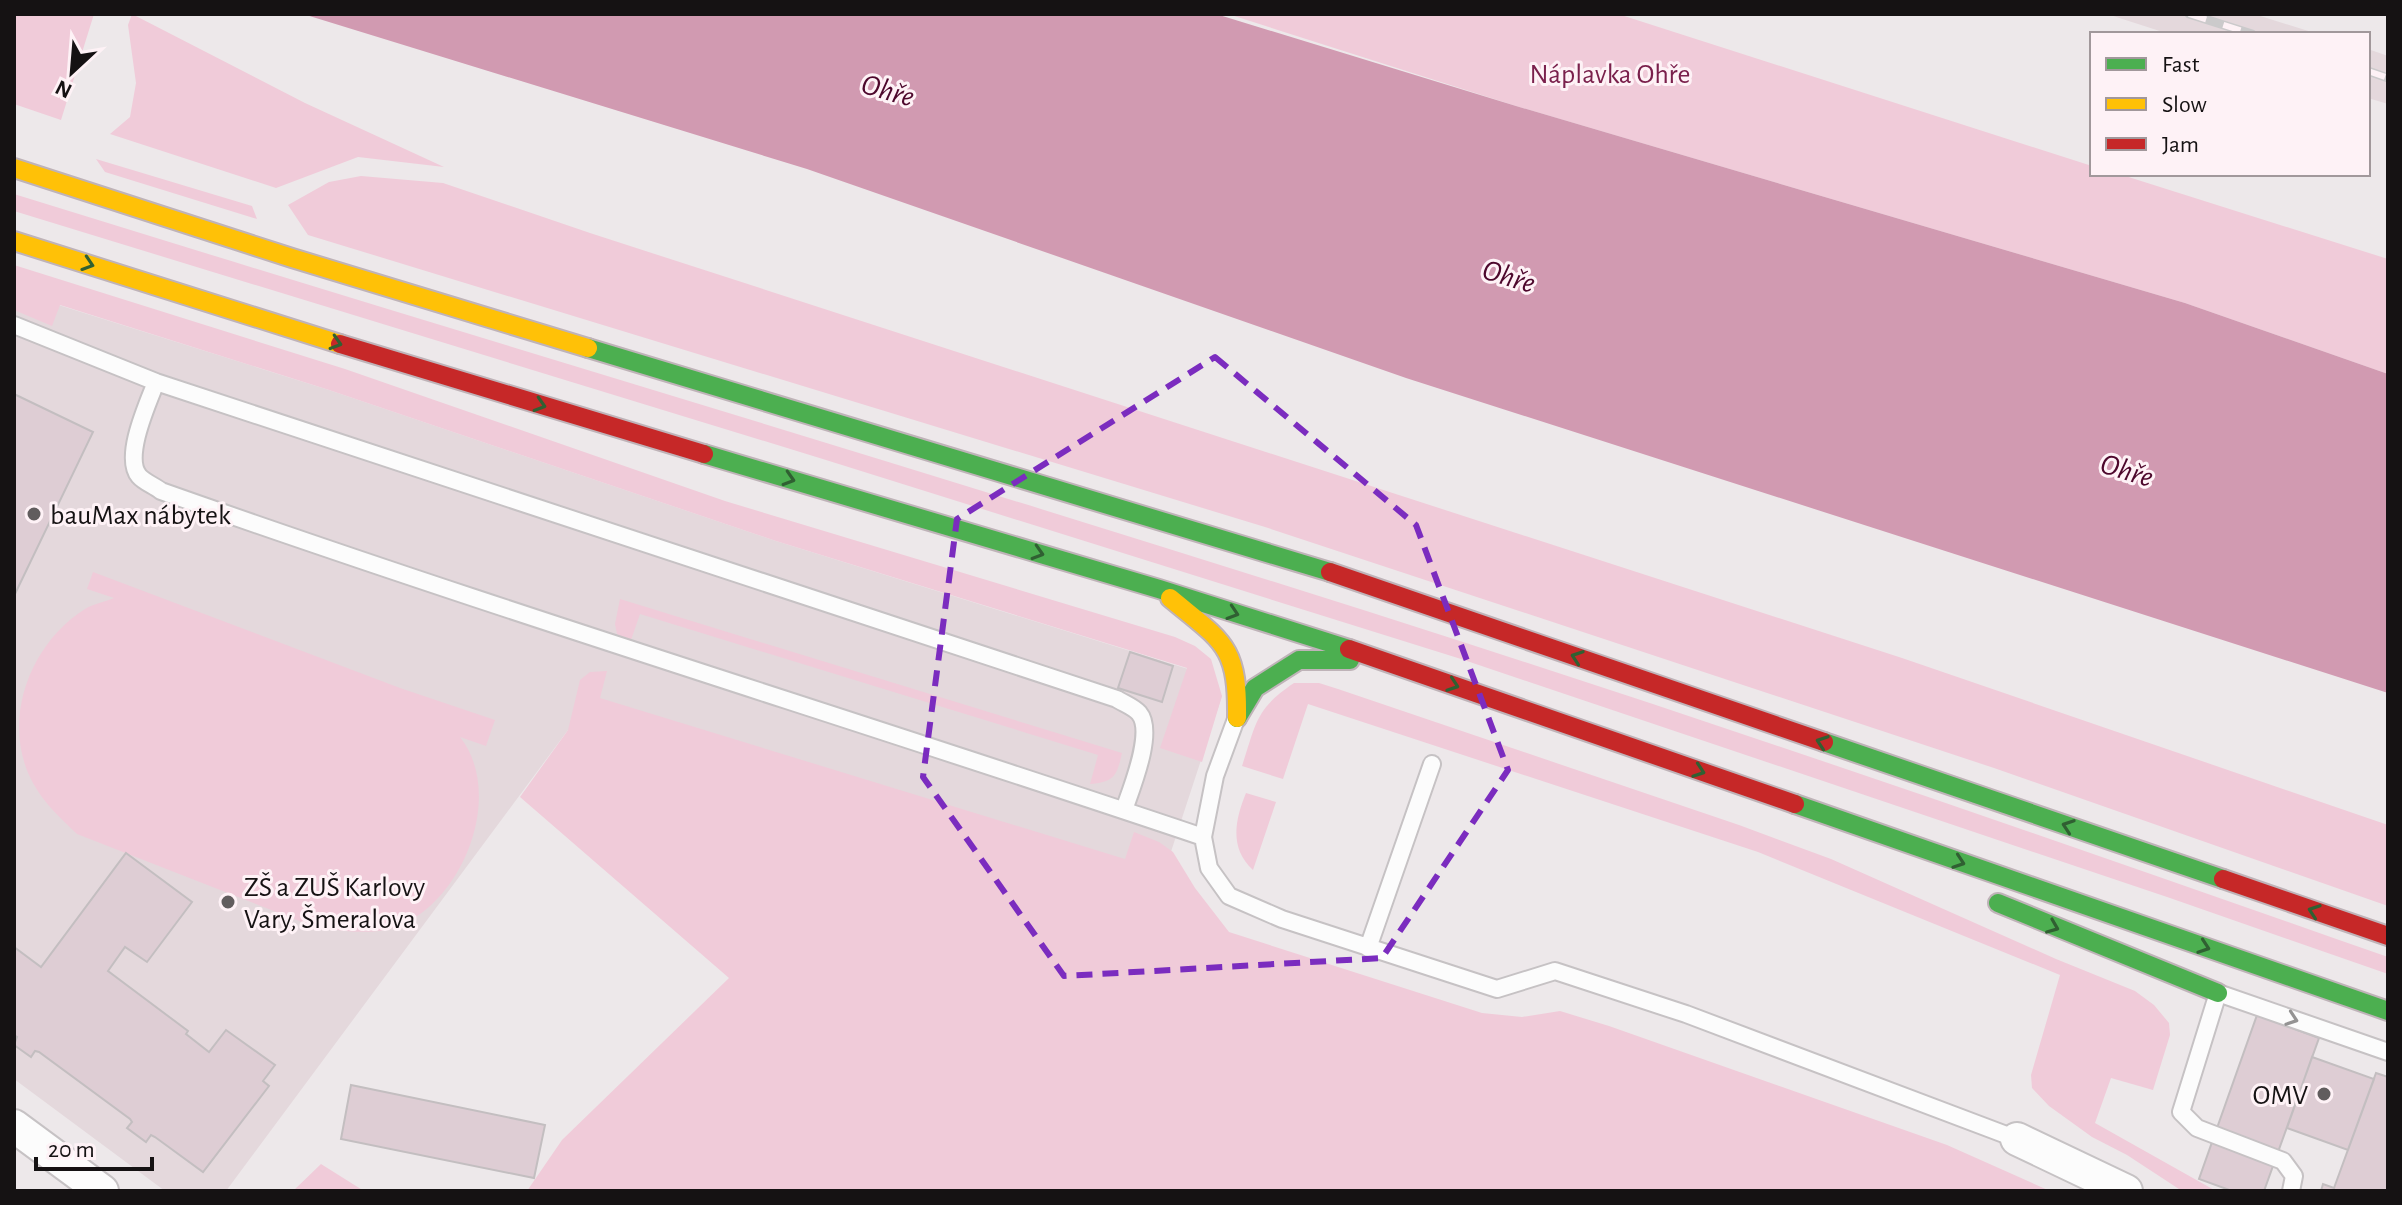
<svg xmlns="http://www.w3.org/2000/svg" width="2402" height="1205" viewBox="0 0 2402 1205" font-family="'Alegreya Sans',sans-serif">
<rect width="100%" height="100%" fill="#ede8ea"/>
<path fill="#e4d8dc" d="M2107 14H2254L2318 34H2169Z
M2368 49 2388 56V104L2368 98Z
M14 291 329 390 776 541 1188 669 1222 696 1147 925 568 730 226 1191H165L14 1079Z"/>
<path fill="#f0cbd9" d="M14 14H94L61 120 14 104Z
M132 14 305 103 444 167 358 157 276 188 110 134 130 117 136 83 128 25Z
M1228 14H1618L2092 166V174H2119L2388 259V374L2185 303 1516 106Z
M96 159 252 206 257 219 105 172Z
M361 176 443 183 590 233 1902 658 2388 825V906L1994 768 1265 527 308 235 288 205 329 182Z
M14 194C497 344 981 487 1463 642 1773 742 2081 849 2388 957V974L2170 898 1461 659 826 460 14 211Z
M14 265 345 369 725 501 1175 637 1195 646 1211 659 1222 696 1202 762 1160 748 1187 668 776 541 329 390 60 305 52 326 14 310Z
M93 572 400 688 495 720 486 746 460 737C506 795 462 906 393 928 366 936 333 930 307 924L77 834C60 818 44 803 33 783 0 723 29 644 85 609 93 604 104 602 114 598L87 589Z
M620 599 1122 753C1117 776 1114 782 1090 784L1098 755 640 614 630 643 617 634 615 624Z
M607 671 600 698 1125 859 1134 832 1159 842 1173 852 1195 888 1229 932 1482 1013 1522 1017 1560 1011 1609 1026 1947 1145 2050 1191H527L562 1140 729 978 520 797 568 730 580 680 590 672Z
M1294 683H1319L1338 689 1739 825 1831 859 2056 959 2135 991 2154 1005 2169 1023 2170 1035 2153 1090 2111 1078 2095 1123 2216 1191H2182L2127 1155 2092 1137 2049 1106 2032 1088 2031 1075 2060 975 1758 852 1308 704 1283 779 1242 766C1256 724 1255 709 1294 683Z
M1246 793 1276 802 1253 870C1229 848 1235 820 1246 793Z
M321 1164 364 1191H293Z"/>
<path fill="#d19ab1" d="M303 14H1216L1516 106 2185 303 2388 374V693L1406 378 807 169Z"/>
<path fill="#decdd4" stroke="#c3bec0" stroke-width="2" d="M14 394 93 432 14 596Z
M1130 652 1173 666 1162 702 1118 688Z
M126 853 192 902 147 962 125 947 108 971 188 1031 186 1034 209 1052 226 1030 275 1065 263 1081 269 1086 203 1172 155 1137 151 1135 146 1142 127 1128 132 1122 130 1119 39 1052 35 1051 31 1057 14 1045 17 1037 14 1035V947L41 967Z
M2257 1015 2319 1038 2264 1191H2232L2199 1179Z
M2312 1057 2374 1079 2348 1150 2287 1128Z
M2376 1073 2388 1077V1191H2321L2323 1184 2334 1188Z
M351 1085 545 1125 534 1178 341 1139Z"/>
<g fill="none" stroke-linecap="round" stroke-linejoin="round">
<defs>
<path id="lane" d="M14 325 156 382
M1236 719 1215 776 1203 837 1209 868 1229 896 1282 919 1497 989 1555 971 1686 1014 2017 1139
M1124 810C1131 789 1155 732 1139 713 1134 707 1123 703 1117 699L156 382C148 403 123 457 139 476 144 482 155 486 161 491 506 613 856 720 1203 837
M1368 948 1432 764
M2291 1191 2294 1176 2283 1161 2197 1128 2181 1112 2218 993 2388 1052"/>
<path id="street" d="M14 1126 102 1191
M2017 1139 2126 1191"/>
<path id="fast" d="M588 348 1330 572
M704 454 1159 589 1349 649
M1237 718 1255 688 1299 660H1350
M1824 742 2223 879
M1795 804 2388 1011
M1998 903 2218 993"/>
<path id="slow" d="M14 168 292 258 588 348
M14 241 340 344
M1170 598C1223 642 1238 645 1237 718"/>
<path id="jam" d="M340 344 704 454
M1330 572 1824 742
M1349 649 1795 804
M2223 879 2388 936"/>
</defs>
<use href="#lane" stroke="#c6c2c4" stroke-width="20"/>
<use href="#street" stroke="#c6c2c4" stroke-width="36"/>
<use href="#fast" stroke="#bfb3b8" stroke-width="22"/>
<use href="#slow" stroke="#bfb3b8" stroke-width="22"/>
<use href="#jam" stroke="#bfb3b8" stroke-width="22"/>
<use href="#lane" stroke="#fcfcfc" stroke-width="16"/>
<use href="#street" stroke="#fcfcfc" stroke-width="32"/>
<use href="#fast" stroke="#4caf50" stroke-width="18"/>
<use href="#slow" stroke="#ffc107" stroke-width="18"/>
<use href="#jam" stroke="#c62828" stroke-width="18"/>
<defs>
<path id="rail" d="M2189 14 2252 34
M2368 71 2388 78"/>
</defs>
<use href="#rail" stroke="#cbcacb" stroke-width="9"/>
<use href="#rail" stroke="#fef2f6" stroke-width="6" stroke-dasharray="18" stroke-linecap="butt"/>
</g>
<defs><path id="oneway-chevron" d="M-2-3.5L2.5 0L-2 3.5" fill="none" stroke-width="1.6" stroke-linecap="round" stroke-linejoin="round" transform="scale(2)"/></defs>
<g stroke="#306032">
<use href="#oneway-chevron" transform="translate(88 264) rotate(18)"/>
<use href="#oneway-chevron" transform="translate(336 343) rotate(17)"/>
<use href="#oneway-chevron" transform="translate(540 405) rotate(17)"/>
<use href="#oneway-chevron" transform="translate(789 479) rotate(17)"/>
<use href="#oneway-chevron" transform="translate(1038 553) rotate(17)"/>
<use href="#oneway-chevron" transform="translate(1233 613) rotate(18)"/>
<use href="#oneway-chevron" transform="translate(1577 657) rotate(-161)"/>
<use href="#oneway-chevron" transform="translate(1453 685) rotate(19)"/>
<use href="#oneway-chevron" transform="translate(1822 742) rotate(-161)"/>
<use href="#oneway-chevron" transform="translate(1699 771) rotate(19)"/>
<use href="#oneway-chevron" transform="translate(2068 826) rotate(-161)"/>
<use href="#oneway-chevron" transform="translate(1959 862) rotate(19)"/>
<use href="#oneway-chevron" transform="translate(2314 911) rotate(-161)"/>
<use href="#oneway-chevron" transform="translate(2053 927) rotate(22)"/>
<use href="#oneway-chevron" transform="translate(2204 947) rotate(19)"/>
</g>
<use stroke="#949393" href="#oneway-chevron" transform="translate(2292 1019) rotate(19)"/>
<path fill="none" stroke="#7b2cbf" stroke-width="6" stroke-dasharray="16 10" stroke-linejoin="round" d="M1215 357 1416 525 1508 770 1382 958 1064 976 923 777 957 519Z"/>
<g fill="#615d5e" stroke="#fef2f6" stroke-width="3">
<circle cx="34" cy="514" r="8"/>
<circle cx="228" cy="902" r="8"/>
<circle cx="2324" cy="1094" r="8"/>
</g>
<g text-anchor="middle" stroke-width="6" stroke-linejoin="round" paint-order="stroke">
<g font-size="28" fill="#7a204c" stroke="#fef2f6">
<text x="1610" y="83">Náplavka Ohře</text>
</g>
<g font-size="28" fill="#151213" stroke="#fef2f6" text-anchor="start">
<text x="50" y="524">bauMax nábytek</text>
<text x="244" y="896">ZŠ a ZUŠ Karlovy<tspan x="244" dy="32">Vary, Šmeralova</tspan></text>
<text x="2308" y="1104" text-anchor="end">OMV</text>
</g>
<g font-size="30" font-style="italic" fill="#4d072c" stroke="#fef2f6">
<text transform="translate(888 90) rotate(16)" y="10">Ohře</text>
<text transform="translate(1509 276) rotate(17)" y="10">Ohře</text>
<text transform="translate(2127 470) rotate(17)" y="10">Ohře</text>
</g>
</g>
<rect width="2402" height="1205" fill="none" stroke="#151213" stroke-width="32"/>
<rect x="2090" y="32" width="280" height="144" fill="#fef2f6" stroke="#a1989b" stroke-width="2"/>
<rect x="2106" y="58" width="40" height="12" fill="#4caf50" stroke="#a1989b" stroke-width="2"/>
<text x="2162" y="72" font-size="24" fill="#151213">Fast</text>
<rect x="2106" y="98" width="40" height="12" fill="#ffc107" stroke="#a1989b" stroke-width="2"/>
<text x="2162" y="112" font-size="24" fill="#151213">Slow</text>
<rect x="2106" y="138" width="40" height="12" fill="#c62828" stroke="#a1989b" stroke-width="2"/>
<text x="2162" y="152" font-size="24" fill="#151213">Jam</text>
<g transform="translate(72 72) rotate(206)" stroke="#fef2f6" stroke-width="6" paint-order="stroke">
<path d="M0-6L14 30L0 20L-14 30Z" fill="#151213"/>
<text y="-12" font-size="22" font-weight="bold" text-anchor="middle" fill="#151213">N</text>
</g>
<path d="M36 1157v12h116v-12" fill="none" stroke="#151213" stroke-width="4"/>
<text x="48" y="1157" font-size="24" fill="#151213" stroke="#fef2f6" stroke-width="6" paint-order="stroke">20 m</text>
</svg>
